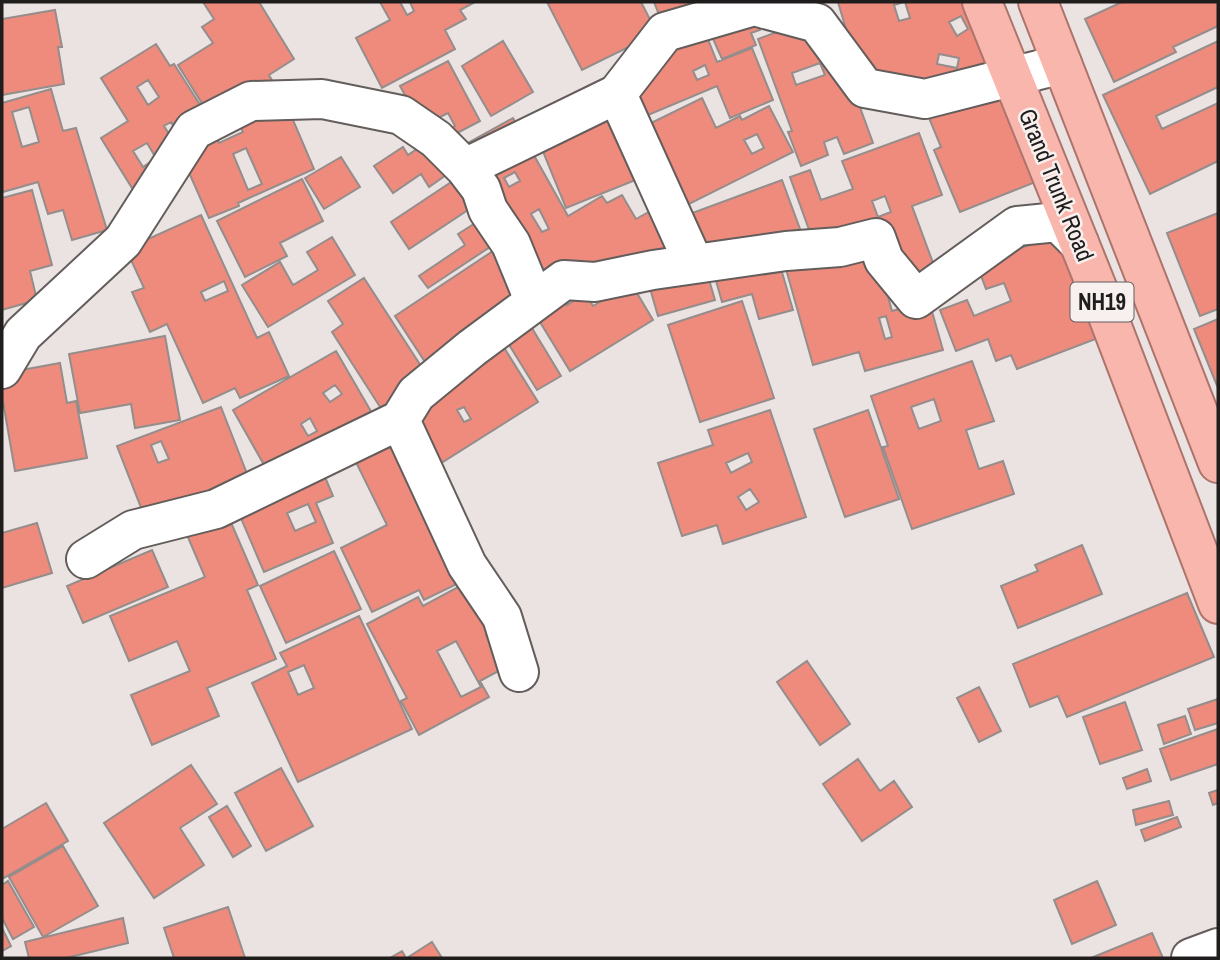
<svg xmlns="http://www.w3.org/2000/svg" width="1220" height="960" viewBox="0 0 1220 960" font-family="'Archivo Narrow',sans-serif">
<rect width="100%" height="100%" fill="#ebe3e2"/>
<path fill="#ee8b7d" stroke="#948d8b" stroke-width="2" fill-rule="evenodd" d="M203 2H259L294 59 269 75 278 91 208 113 178 65 213 43 202 27 214 19Z
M380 2H400L407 15 414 11 410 2H475L460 10 466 19 445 30 455 49 382 88 356 38 390 20Z
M547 2H641L657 33 582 70Z
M654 2H691L695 13 663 25Z
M838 2H904L894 5 899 21 910 18 905 2H968L991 79 881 89 874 66 858 70ZM961 16 968 29 957 36 949 22ZM939 54 959 58 957 68 937 64Z
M1122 2H1218V26L1173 47 1176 52 1114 82 1085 19Z
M748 3 760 30 751 33 756 45 722 59 705 21Z
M55 10 62 47H58L64 84 2 95V19Z
M826 14 873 143 844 154 837 137 824 142 828 155 801 166 788 132 792 131 758 39ZM820 63 825 75 796 85 792 73Z
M702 24 717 62 752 48 773 100 730 118 717 86 641 118 618 62ZM705 65 709 75 697 80 693 71Z
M503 41 533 92 491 116 462 66Z
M1218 41V87L1156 116 1162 129 1218 103V161L1150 194 1103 95Z
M156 44 170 66 174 64 209 119 185 155 132 188 101 138 128 121 101 78ZM148 80 159 97 148 105 137 87ZM171 122 176 131 169 134 164 126ZM147 143 156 158 143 167 133 151Z
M448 61 480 121 442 141 419 121 400 86ZM448 113 455 126 447 131 440 117Z
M1003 81 1043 179 960 212 934 150 941 147 927 113Z
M611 84 648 175 566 208 529 117Z
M51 89 63 131 76 128 107 230 72 240 63 210 48 214 38 182 3 192 2 189V103ZM29 107 39 142 22 147 12 112Z
M702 98 716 128 740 116 742 120 769 106 793 152 687 205 647 125ZM757 134 764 148 752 154 744 140Z
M287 106 314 169 238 203 239 206 209 218 183 159 214 130 219 143 243 132 240 126ZM246 148 262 184 248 190 233 154Z
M513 118 568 216 602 196 607 203 622 195 636 219 663 204 686 245 591 280 538 289 459 148ZM515 172 520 181 509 187 504 178ZM539 209 549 229 542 232 531 214Z
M919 133 942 195 912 206 936 271 901 284 879 225 816 249 790 177 810 170 821 200 853 189 842 161ZM885 196 891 212 878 217 872 201Z
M434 137 456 168 429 187 421 174 393 193 374 166 403 147 408 155Z
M341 157 360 187 324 209 305 178Z
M465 173 483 200 409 249 391 222Z
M302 179 323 221 280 243 287 256 245 277 217 221Z
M782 180 800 229 702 265 684 216Z
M32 190 52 265 30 271 37 300 2 310V198Z
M1218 213V309L1200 316 1167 233Z
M201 215 257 338 269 332 289 376 240 398 235 388 203 403 167 324 150 332 132 292 144 288 126 249ZM224 281 228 291 205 301 201 292Z
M480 220 496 243 428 288 419 276 465 245 458 234Z
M1065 231 1106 335 1017 369 1011 355 996 361 988 339 956 351 940 310 967 300 974 316 1011 301 1004 283 986 289 977 265Z
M332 237 355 275 268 327 242 285 280 262 293 285 318 270 307 252Z
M873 243 892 311 929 301 943 350 865 371 859 352 813 365 784 262ZM886 316 892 337 885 339 879 318Z
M502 245 529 300 431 371 395 316Z
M777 255 793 310 759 319 752 294 722 302 713 270Z
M705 266 715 300 658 316 647 278Z
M364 278 430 380 382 410 332 332 343 324 328 301Z
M631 283 653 320 570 371 532 309 559 292 567 305 585 293 593 306Z
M742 301 774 398 700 422 668 325Z
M524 315 561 376 537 390 500 330Z
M1218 319V388L1194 329Z
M165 336 180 420 135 428 131 404 80 413 69 354Z
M498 338 538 402 438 465 406 413ZM464 407 471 419 464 422 457 410Z
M336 351 380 427 276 486 233 410ZM335 385 342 394 330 402 323 393ZM310 418 317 431 308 436 301 424Z
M972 361 994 421 966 430 979 469 1003 461 1014 494 912 529 883 447 888 446 871 396ZM934 399 941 421 919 429 911 407Z
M60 363 67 403 76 401 87 458 15 471 2 396 5 373Z
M221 407 251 484 147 523 117 446ZM161 441 169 459 158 463 151 445Z
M770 410 806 517 723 544 717 525 682 536 658 463 713 445 708 430ZM748 453 752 462 731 473 726 463ZM750 489 759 502 746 510 738 497Z
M868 410 899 499 845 517 814 429Z
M398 428 465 580 424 600 419 590 372 612 341 548 387 525 350 450Z
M322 470 333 496 316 503 333 543 264 572 234 502ZM308 504 316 522 295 531 287 513Z
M226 511 258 585 247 590 276 659 207 688 219 716 152 745 131 695 190 671 177 641 129 661 110 616 205 577 184 528Z
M37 523 52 573 2 588V533Z
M1082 545 1102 594 1018 628 1001 586 1038 571 1035 565Z
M152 550 168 587 83 623 67 586Z
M334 551 361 609 286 643 260 586Z
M460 586 501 628 486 635 504 668 480 681 489 697 419 735 401 701 407 698 367 624 418 597 423 606ZM456 641 481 687 461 697 437 651Z
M1187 593 1214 657 1067 717 1058 696 1030 707 1013 664Z
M359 616 412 729 298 782 252 683 287 666 280 653ZM304 665 314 688 298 695 288 672Z
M807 661 850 724 820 745 777 682Z
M979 687 1001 731 979 742 957 698Z
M1218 699V723L1195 730 1188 709Z
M1125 702 1142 750 1100 764 1083 717Z
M1185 716 1191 734 1164 744 1158 725Z
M1218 729V764L1171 780 1160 749Z
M858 759 880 791 894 781 912 807 862 841 823 784Z
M191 765 217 804 180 828 204 865 154 898 104 823Z
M281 768 313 826 266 851 235 793Z
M1147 769 1151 781 1127 789 1123 778Z
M1218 790V803L1213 805 1209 793Z
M1169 801 1173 815 1136 825 1133 810Z
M46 803 68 841 2 879V829Z
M227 806 251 846 233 857 209 817Z
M1177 817 1181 827 1145 841 1141 830Z
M63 846 98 906 43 937 9 877Z
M8 881 34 927 13 939 2 918V885Z
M1097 881 1116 925 1072 944 1054 900Z
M228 907 245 958H174L164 928Z
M123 918 128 943 66 958H29L25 942Z
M2 928 11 946 2 951Z
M1152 933 1163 958H1091Z
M432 942 442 958H407Z
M402 951 406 958H390Z"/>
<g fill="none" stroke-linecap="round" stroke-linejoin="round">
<defs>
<path id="minor" d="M617 94 694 264
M465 168 617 94 665 32 754 6 817 23 865 88 925 99 1062 64
M2 369 23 334 123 241 194 130 251 101 322 99 401 115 436 139 465 168 481 189 488 210 511 244 534 300
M400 420 467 565 502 617 519 672
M86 559 133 530 216 509 400 420 416 394 472 348 564 280 595 282 653 270 786 251 840 247 876 238 884 260 916 299 1017 226 1058 222 1079 243
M1191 958 1218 948"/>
<path id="trunk" d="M982 2 1098 290 1218 604
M1038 2 1218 463"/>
</defs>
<use href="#minor" stroke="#635d5b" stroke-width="42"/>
<use href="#trunk" stroke="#ac746c" stroke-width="42"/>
<use href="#minor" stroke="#fff" stroke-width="38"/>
<use href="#trunk" stroke="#f8b6ac" stroke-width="38"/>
</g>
<g text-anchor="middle" stroke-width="5" stroke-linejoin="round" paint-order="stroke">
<rect fill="#f8f0ef" stroke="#615c5c" stroke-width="2" x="1070.5" y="282.5" width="63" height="39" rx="5"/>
<g font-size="23" font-weight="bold" fill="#201d1d">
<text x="1102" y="310">NH19</text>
</g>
<g font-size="24" fill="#201d1d" stroke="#f8f0ef">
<text transform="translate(1056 185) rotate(68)" y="8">Grand Trunk Road</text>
</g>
</g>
<rect width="1220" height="960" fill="none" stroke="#201d1d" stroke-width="7"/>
</svg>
